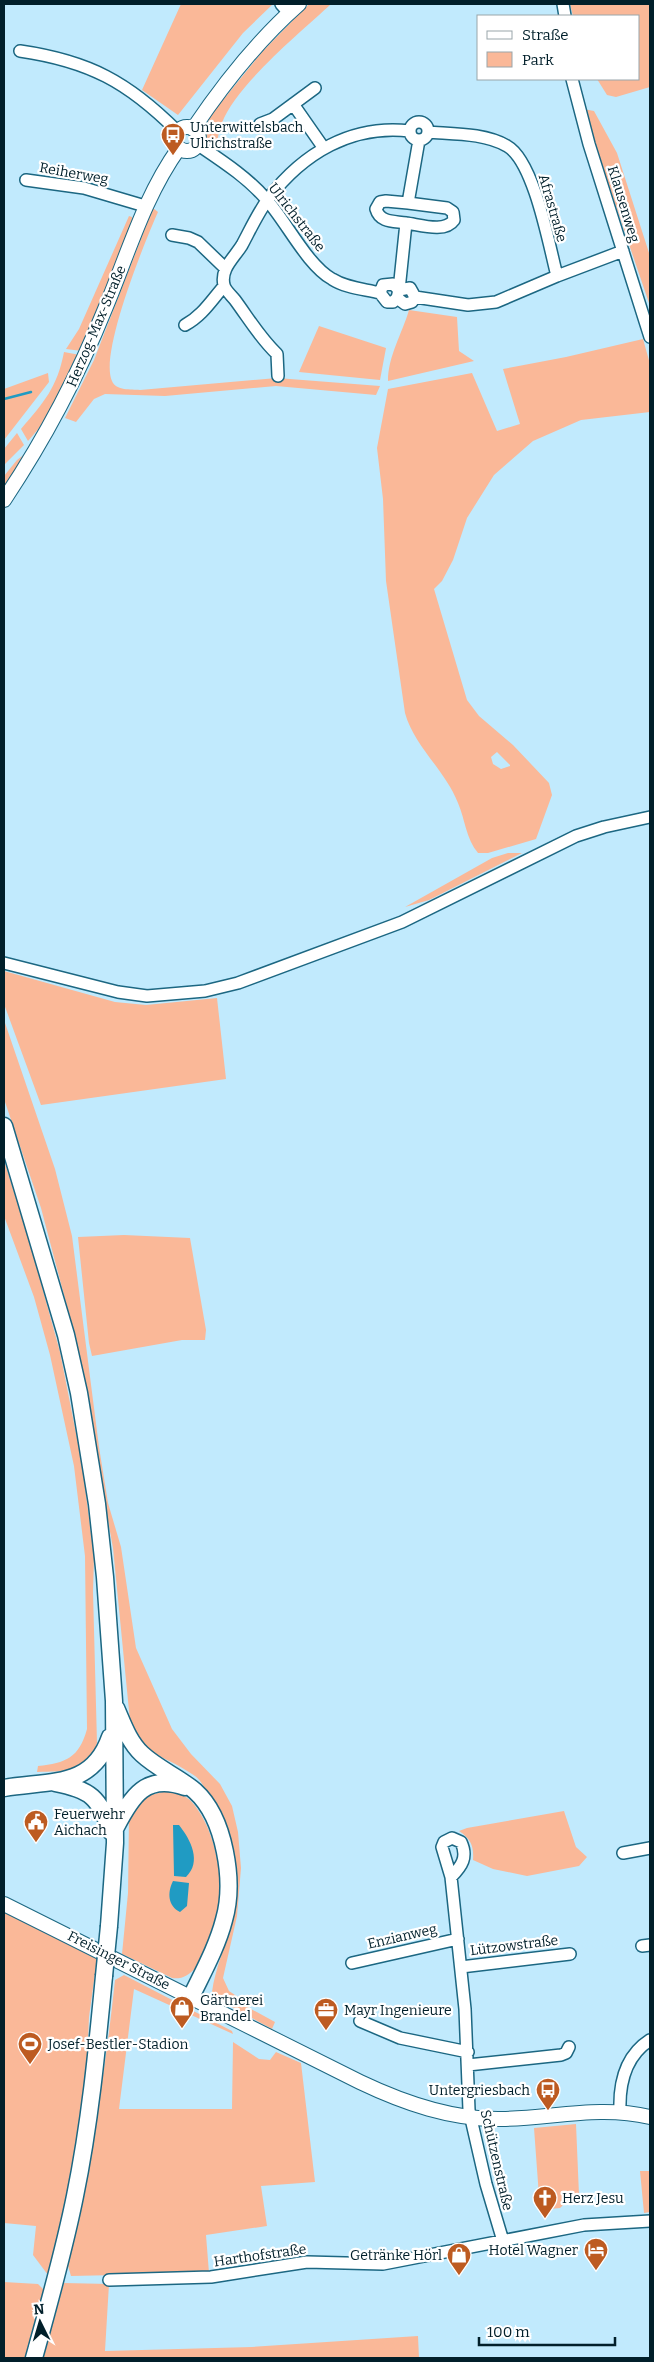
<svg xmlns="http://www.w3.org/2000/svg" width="654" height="2362" viewBox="0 0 654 2362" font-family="Bitter,serif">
<rect width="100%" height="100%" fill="#c1eafd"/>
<path fill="#fab898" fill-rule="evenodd" d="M181 4H273L243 33 178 115 142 90Z
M309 4H331C301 32 235 86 222 123 219 130 218 138 216 146L206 138 207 125 210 116 262 52Z
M570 4H650V87L616 97 607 95 597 79H638V16H573Z
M583 109 594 111 617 153 650 256V306Z
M153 208 158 212C145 241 99 354 112 381 116 391 131 389 140 390L277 378 380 386 376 395 276 386 165 396 105 394 94 399 76 422 65 418 94 360Z
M129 216 132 217 133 223 82 351 66 349 79 329Z
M409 310 457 317 459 351 474 361 388 381C388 356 402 334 409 310Z
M319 326 386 348 380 380 299 372Z
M643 339 650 364V412L581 420 533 441 494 475 467 518 453 560 442 581 434 589 467 700 479 716 513 745 549 783 552 795 536 839 488 853H478C466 839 465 819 458 803 445 770 414 746 405 713L386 581 383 499 377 448 388 389 472 373 497 431 520 424 503 369 566 357ZM497 752 510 765V766L501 769 493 764 491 757Z
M64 352 80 355C65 387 52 415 28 441L21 429C44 402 57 388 64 352Z
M48 373 49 382 4 440V389Z
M17 433 24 445 4 465V449Z
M30 450 4 492V476L17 460Z
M508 853H522L429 900 405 907 492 858Z
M4 971 115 1002 146 1005 217 998 226 1079 41 1105 4 1004Z
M4 1020 55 1169 72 1236 99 1447 108 1503 121 1547 136 1648 172 1729 191 1754 220 1784 232 1806 238 1832 241 1868 237 1916 223 1978 229 1991 241 1999 242 2004 275 2022 272 2029 219 2000 212 1992C215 1969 225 1949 229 1926 238 1885 237 1836 213 1801 207 1793 202 1781 195 1776 164 1754 148 1760 130 1721L113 1548 74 1333 41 1208 4 1099Z
M4 1160 31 1247 60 1352 82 1464 94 1557 93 1592 97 1743C87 1774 64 1771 37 1772L38 1766C66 1763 79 1758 87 1729L85 1556 74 1466 50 1355 34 1297 4 1216Z
M124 1235 190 1238 206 1330 205 1340H182L92 1356 89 1343 78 1237Z
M170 1790C177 1793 186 1796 191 1801 211 1823 220 1860 220 1890 220 1915 205 1984 172 1978L122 1954 128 1893 129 1818 143 1797Z
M564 1811 576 1847 587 1857 579 1866 527 1876 493 1869 473 1860C474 1846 471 1839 459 1831L467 1828Z
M4 1911 97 1959 89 2017 87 2066 78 2138 56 2255 48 2275 33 2255 36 2226 4 2223Z
M124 1975 232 2031 233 2034 134 1989 119 2109H232L233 2042 259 2059 270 2060 276 2052 301 2063 315 2182 261 2186 267 2226 206 2235 209 2273 71 2276 68 2266C89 2171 105 2076 115 1980Z
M576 2124 579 2195 565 2196V2203L560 2208 540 2210 534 2128Z
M640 2171H650V2212L644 2213Z
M4 2282 38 2284 44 2290 27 2358H4Z
M64 2283 109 2284 105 2351 252 2347 418 2336 419 2358H43Z"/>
<path fill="#209bc3" d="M173 1825H179C191 1840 202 1862 186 1877L174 1876Z
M173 1881 189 1883 187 1906 180 1912C168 1906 167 1893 173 1881Z"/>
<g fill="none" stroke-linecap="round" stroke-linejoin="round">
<path stroke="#209bc3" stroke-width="2.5" d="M4 399 31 392"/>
<defs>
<path id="minor" d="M281 4 289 13
M563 4 565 16
M20 51C89 61 128 82 177 131
M572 79 589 144 650 337
M293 104 323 147
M410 131a9 9 0 1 1 18 0a9 9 0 1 1-18 0Z
M260 124 273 119 315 88
M428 132C453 134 485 133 507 146 534 161 549 245 557 276
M197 144C222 161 247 177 266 199 286 221 307 265 332 279 346 288 364 289 380 293L383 285 393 284 399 290 397 298 393 302H387L380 293
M26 180 84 188 145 206
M408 203 447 208 453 212 454 220C445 233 421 225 406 223L399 290 410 288 415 297
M406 223C394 221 380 223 376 209L380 202 386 201 408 203 419 140
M172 235 189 238 198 242 225 268
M397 298 405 304 412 302 415 297 468 305 496 302 557 276 623 251
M185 325C202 316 211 301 224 286
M278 376 277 354C260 338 249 319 235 300 232 296 225 290 224 285 220 269 234 258 242 245 250 230 258 213 268 199 303 153 352 124 410 131
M4 963 118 992 147 996 205 991 238 983 402 922 576 836 604 827 650 817
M623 1853 650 1848
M451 1877C462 1866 468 1857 461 1842L452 1838 444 1842 442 1847 451 1877 465 2009 469 2110 486 2184 503 2241
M642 1946 650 1945
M352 1963 458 1939
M461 1967 570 1954
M360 2021 400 2038 468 2052
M468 2065 561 2055 566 2053 569 2047
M620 2111C619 2083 625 2056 650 2040
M109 2280 211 2277 307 2262 383 2264 584 2225 650 2221"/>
<path id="major" d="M175 139a12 12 0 1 1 24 0a12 12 0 1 1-24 0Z
M193 129C224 83 258 40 299 4
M4 500C44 440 78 376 105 309 128 254 144 197 179 148
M4 1904 360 2082C404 2103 452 2120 502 2119 553 2118 600 2105 650 2117"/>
<path id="highway" d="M4 1126 66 1335 79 1393 97 1504 105 1577 114 1701 115 1843 109 1926
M116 1708C123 1724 129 1742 142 1754 158 1769 179 1777 195 1791 225 1818 235 1882 224 1920 217 1947 203 1972 191 1997
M55 1783C91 1790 99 1797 111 1832
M4 1788C49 1780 92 1789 110 1737
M116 1827C132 1796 146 1773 185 1787
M34 2358C49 2304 64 2251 75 2196 90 2123 97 2049 104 1976"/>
</defs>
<use href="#minor" stroke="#1c6782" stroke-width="14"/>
<use href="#major" stroke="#1c6782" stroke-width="16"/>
<use href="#highway" stroke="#1c6782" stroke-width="19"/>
<use href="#minor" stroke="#fff" stroke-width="11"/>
<use href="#major" stroke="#fff" stroke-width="14"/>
<use href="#highway" stroke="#fff" stroke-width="16"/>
<defs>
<path id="highway-bridge" d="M104 1976 109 1926"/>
</defs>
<use href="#highway-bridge" stroke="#1c6782" stroke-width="19" stroke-linecap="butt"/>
<use href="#highway-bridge" stroke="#fff" stroke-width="16"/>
</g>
<defs>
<symbol id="bus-pin" viewBox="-11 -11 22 30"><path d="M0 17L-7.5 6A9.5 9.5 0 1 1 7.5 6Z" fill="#bd5b21" stroke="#fff"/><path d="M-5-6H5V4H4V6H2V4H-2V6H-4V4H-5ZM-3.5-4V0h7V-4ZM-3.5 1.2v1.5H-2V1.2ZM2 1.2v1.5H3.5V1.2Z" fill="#fff"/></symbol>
<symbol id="civic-pin" viewBox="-11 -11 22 30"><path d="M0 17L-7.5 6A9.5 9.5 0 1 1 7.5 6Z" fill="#bd5b21" stroke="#fff"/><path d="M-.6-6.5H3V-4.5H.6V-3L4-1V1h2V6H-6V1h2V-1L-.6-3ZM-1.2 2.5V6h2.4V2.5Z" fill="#fff"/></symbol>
<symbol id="shop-pin" viewBox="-11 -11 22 30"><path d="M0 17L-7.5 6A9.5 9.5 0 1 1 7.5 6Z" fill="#bd5b21" stroke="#fff"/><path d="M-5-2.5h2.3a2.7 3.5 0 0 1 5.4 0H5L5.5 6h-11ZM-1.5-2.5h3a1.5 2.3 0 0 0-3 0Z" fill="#fff"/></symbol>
<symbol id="office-pin" viewBox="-11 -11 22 30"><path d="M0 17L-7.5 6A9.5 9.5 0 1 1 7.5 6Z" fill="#bd5b21" stroke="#fff"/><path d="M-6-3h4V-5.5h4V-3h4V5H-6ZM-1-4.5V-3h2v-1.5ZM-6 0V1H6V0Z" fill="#fff"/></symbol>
<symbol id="stadium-pin" viewBox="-11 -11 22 30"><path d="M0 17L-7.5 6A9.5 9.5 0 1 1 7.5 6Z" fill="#bd5b21" stroke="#fff"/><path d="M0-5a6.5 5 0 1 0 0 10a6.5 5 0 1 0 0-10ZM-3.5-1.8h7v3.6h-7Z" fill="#fff"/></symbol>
<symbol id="church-pin" viewBox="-11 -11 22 30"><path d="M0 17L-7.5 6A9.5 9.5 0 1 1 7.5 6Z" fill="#bd5b21" stroke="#fff"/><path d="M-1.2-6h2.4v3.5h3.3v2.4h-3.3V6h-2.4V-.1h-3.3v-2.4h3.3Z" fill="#fff"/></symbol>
<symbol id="hotel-pin" viewBox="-11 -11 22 30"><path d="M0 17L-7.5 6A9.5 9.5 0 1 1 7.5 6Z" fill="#bd5b21" stroke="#fff"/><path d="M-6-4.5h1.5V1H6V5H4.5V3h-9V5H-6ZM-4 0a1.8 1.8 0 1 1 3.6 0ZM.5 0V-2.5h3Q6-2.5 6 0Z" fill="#fff"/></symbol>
</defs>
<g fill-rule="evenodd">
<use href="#bus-pin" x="159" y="121" width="28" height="38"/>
<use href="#civic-pin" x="22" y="1808" width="28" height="38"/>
<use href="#shop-pin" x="168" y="1994" width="28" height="38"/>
<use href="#office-pin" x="312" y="1996" width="28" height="38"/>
<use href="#stadium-pin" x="16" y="2030" width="28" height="38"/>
<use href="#bus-pin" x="534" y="2076" width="28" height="38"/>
<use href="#church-pin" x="531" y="2184" width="28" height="38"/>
<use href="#hotel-pin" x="582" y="2236" width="28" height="38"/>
<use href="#shop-pin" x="445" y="2241" width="28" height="38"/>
</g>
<g text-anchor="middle" stroke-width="4.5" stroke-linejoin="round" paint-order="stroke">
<g font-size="14" fill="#011f2a" stroke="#fff" text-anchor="start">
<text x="190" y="132">Unterwittelsbach<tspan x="190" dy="16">Ulrichstraße</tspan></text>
<text x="54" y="1819">Feuerwehr<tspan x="54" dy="16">Aichach</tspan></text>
<text x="200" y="2005">Gärtnerei<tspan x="200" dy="16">Brandel</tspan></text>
<text x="344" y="2015">Mayr Ingenieure</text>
<text x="48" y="2049">Josef-Bestler-Stadion</text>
<text x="530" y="2095" text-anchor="end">Untergriesbach</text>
<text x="562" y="2203">Herz Jesu</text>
<text x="578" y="2255" text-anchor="end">Hotel Wagner</text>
<text x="442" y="2260" text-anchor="end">Getränke Hörl</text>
</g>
<g font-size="14" fill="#011f2a" stroke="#fff">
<text transform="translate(74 173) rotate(10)" y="5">Reiherweg</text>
<text transform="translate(624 204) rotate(73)" y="5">Klausenweg</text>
<text transform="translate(553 208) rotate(74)" y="5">Afrastraße</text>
<text transform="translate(297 217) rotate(52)" y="5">Ulrichstraße</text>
<text transform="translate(96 326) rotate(-67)" y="5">Herzog-Max-Straße</text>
<text transform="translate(402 1936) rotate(-13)" y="5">Enzianweg</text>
<text transform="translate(514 1945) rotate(-7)" y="5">Lützowstraße</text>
<text transform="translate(119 1960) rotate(27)" y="5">Freisinger Straße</text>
<text transform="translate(497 2160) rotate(77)" y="5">Schützenstraße</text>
<text transform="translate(260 2255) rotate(-8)" y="5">Harthofstraße</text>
</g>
</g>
<rect width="654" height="2362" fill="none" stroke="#011f2a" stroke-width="10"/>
<rect x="477" y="15" width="162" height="65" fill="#ffffff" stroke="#99a5aa"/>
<rect x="487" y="31" width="25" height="8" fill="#ffffff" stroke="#99a5aa"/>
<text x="522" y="40" font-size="15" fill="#011f2a">Straße</text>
<rect x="487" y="52" width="25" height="15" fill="#fab898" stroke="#99a5aa"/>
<text x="522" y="65" font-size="15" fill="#011f2a">Park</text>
<g transform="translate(40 2322) rotate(355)" stroke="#ffffff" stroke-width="4" paint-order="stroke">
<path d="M0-4L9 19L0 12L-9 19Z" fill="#011f2a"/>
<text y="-8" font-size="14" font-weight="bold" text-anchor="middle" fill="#011f2a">N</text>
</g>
<path d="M479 2337v8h136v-8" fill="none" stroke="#011f2a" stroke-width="2.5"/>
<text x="487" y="2337" font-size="15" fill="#011f2a" stroke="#ffffff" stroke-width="4" paint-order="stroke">100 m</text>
</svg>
